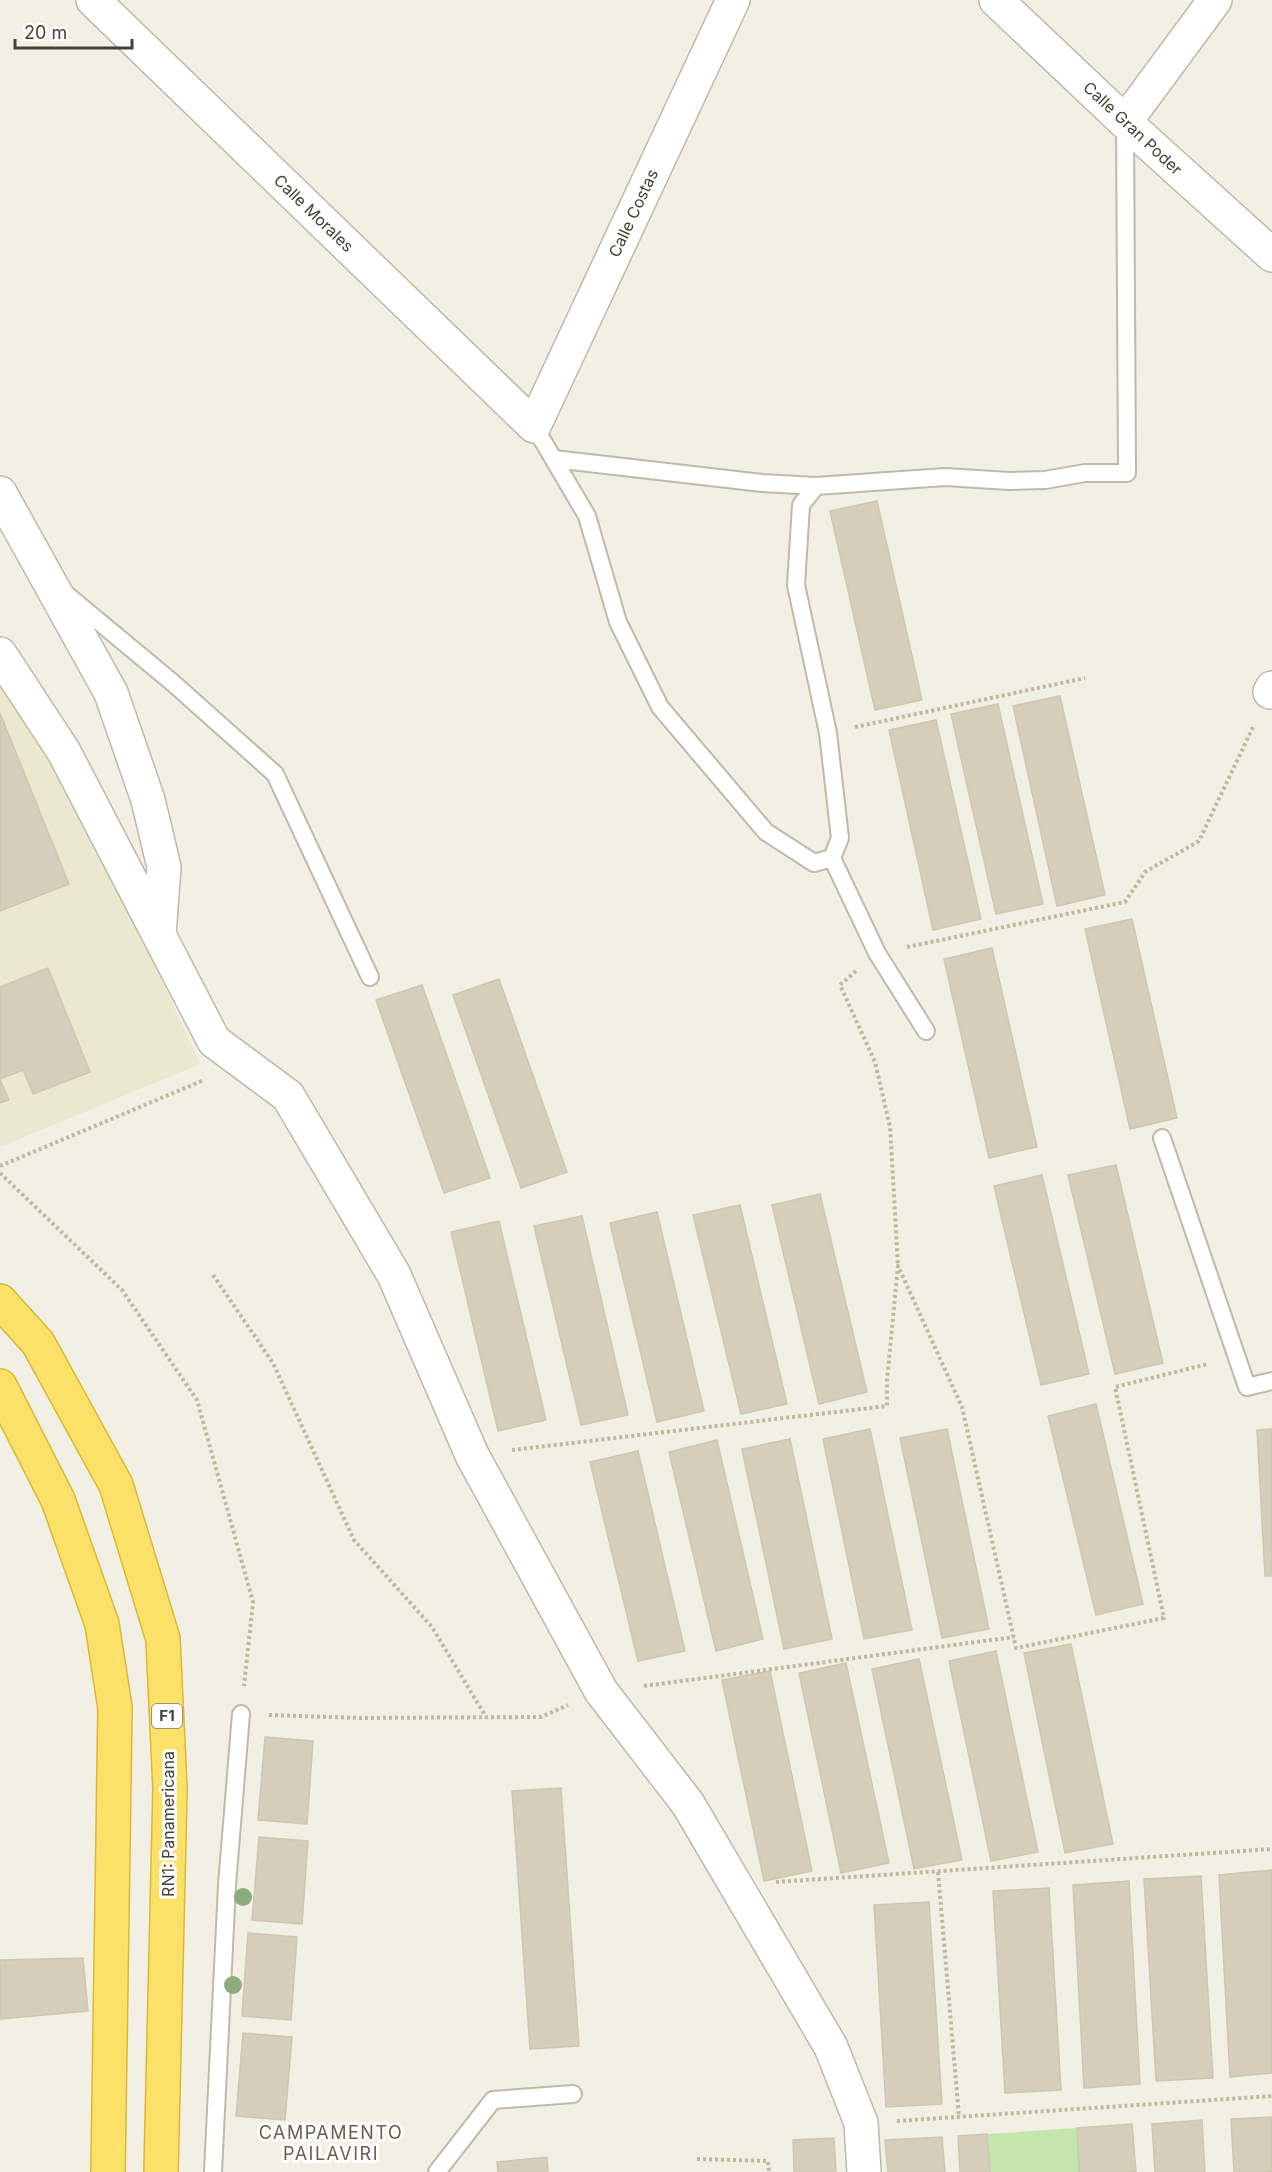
<svg xmlns="http://www.w3.org/2000/svg" width="1272" height="2172" viewBox="0 0 1272 2172" font-family="Inter,sans-serif">
<rect width="100%" height="100%" fill="#f2f0e5"/>
<path fill="#ebe8cf" d="M0 673 101 847 200 1064 0 1147Z"/>
<path fill="#c4e6ae" d="M1077 2128 1079 2172H990L987 2134Z"/>
<path fill="#d4cebb" stroke="#cec7ae" stroke-width="1.5" d="M877 501 922 700 875 710 830 511Z
M1060 696 1105 895 1057 906 1013 706Z
M998 704 1043 904 996 914 951 714Z
M0 713 69 884 0 911Z
M936 720 981 919 933 930 889 730Z
M1132 919 1177 1118 1130 1129 1085 929Z
M992 948 1037 1147 989 1158 944 959Z
M48 968 90 1072 33 1094 23 1070 0 1079 9 1100 0 1103V987Z
M499 979 567 1172 521 1188 453 995Z
M422 985 490 1178 444 1193 376 1000Z
M1116 1165 1163 1363 1115 1374 1068 1175Z
M1042 1175 1089 1374 1041 1385 994 1186Z
M820 1194 867 1392 819 1404 772 1205Z
M740 1205 787 1404 741 1414 693 1215Z
M657 1212 704 1411 657 1422 610 1223Z
M582 1216 628 1415 581 1425 534 1226Z
M499 1221 546 1420 498 1431 451 1232Z
M1096 1404 1143 1604 1096 1615 1048 1416Z
M870 1429 912 1630 864 1639 823 1439Z
M947 1429 989 1629 942 1638 900 1438Z
M1272 1429V1576H1265L1257 1430Z
M790 1439 832 1639 784 1649 742 1449Z
M717 1440 763 1639 716 1651 669 1452Z
M638 1451 685 1651 638 1661 590 1462Z
M1071 1644 1113 1844 1065 1853 1024 1653Z
M996 1651 1038 1852 991 1861 949 1661Z
M919 1659 962 1860 914 1869 872 1669Z
M846 1663 889 1863 841 1873 799 1673Z
M770 1671 812 1871 764 1881 722 1680Z
M265 1737 313 1741 307 1824 258 1820Z
M561 1788 579 2046 530 2049 512 1791Z
M259 1837 308 1841 302 1924 252 1920Z
M1272 1870V2073L1230 2077 1219 1875Z
M1201 1876 1213 2078 1156 2081 1144 1879Z
M1129 1881 1140 2084 1084 2088 1073 1885Z
M1049 1888 1061 2090 1005 2093 993 1891Z
M929 1902 942 2104 886 2107 874 1905Z
M248 1933 297 1937 291 2020 242 2016Z
M83 1958 88 2011 0 2019V1960Z
M243 2033 292 2037 285 2120 236 2116Z
M1272 2117V2172H1234L1231 2119Z
M1202 2120 1205 2172H1155L1152 2124Z
M1132 2124 1136 2172H1079L1077 2128Z
M987 2134 990 2172H960L958 2136Z
M942 2137 945 2172H888L885 2140Z
M834 2138 836 2172H794L793 2140Z
M547 2157 548 2172H498L497 2162Z"/>
<g fill="none" stroke-linecap="round" stroke-linejoin="round">
<defs>
<path id="lane" d="M534 426 587 516 618 622 660 707 766 832 814 863 832 858 840 838 828 733 796 585 801 505 816 486 945 477 1009 481 1045 480 1085 473H1127L1125 123
M554 459 762 483 816 486
M67 595 173 683 275 774 370 977
M832 858 877 953 926 1031
M1162 1138 1247 1387 1272 1381
M213 2172 227 1885 241 1714
M437 2172 493 2100 573 2094"/>
<path id="street" d="M93 0 534 426 733 0
M996 0 1125 122 1272 255
M1125 122 1215 0
M0 493 111 693 148 800 164 867 159 934
M0 654 64 752 214 1041 288 1096 394 1275 472 1455 601 1691 688 1804 831 2047 861 2123 864 2172
M1270 692 1272 688"/>
<path id="highway" d="M0 1301 38 1343 116 1485 163 1639 170 1789 161 2172
M0 1386 58 1500 102 1624 115 1708 108 2172"/>
</defs>
<use href="#lane" stroke="#bebaa8" stroke-width="20"/>
<use href="#street" stroke="#bebaa8" stroke-width="36"/>
<use href="#highway" stroke="#dab837" stroke-width="36"/>
<path stroke="#bfb89a" stroke-width="4" stroke-dasharray="3 3" stroke-linecap="butt" d="M855 727 1085 678
M907 947 1125 902 1145 872 1199 841 1254 725
M856 971 840 985 875 1062 890 1127 898 1266
M0 1166 204 1080
M0 1173 122 1290 197 1400 253 1602 244 1686
M213 1275 273 1363 354 1540 432 1627 486 1717
M512 1450 887 1406V1380L898 1266 962 1407 1016 1648 1164 1618 1115 1387 1208 1364
M644 1686 1014 1637
M269 1715 360 1718 541 1717 568 1705
M938 1872 959 2117
M776 1882 1272 1849
M897 2121 1272 2096
M697 2159 768 2161 769 2172"/>
<use href="#lane" stroke="#fff" stroke-width="16"/>
<use href="#street" stroke="#fff" stroke-width="33"/>
<use href="#highway" stroke="#fbe168" stroke-width="33"/>
</g>
<g fill="#8dac7e">
<circle cx="243" cy="1897" r="9"/>
<circle cx="233" cy="1985" r="9"/>
</g>
<g text-anchor="middle" stroke-width="6" stroke-linejoin="round" paint-order="stroke">
<rect fill="#fff" stroke="#7d7a72" stroke-width="1.5" x="152" y="1704" width="30" height="24" rx="4.5"/>
<g font-size="15" font-weight="bold" fill="#454135">
<text x="167" y="1721">F1</text>
</g>
<g font-size="16" fill="#454135" stroke="#fff">
<text transform="translate(1133 128) rotate(43)" y="6">Calle Gran Poder</text>
<text transform="translate(314 213) rotate(44)" y="6">Calle Morales</text>
<text transform="translate(633 213) rotate(-65)" y="6">Calle Costas</text>
<text transform="translate(168 1824) rotate(-90)" y="6">RN1: Panamericana</text>
</g>
<g font-size="18" letter-spacing="1.5" fill="#67614c" stroke="#fff">
<text x="331" y="2139">CAMPAMENTO<tspan x="331" dy="21">PAILAVIRI</tspan></text>
</g>
</g>
<path d="M15 39v9h117v-9" fill="none" stroke="#454135" stroke-width="3"/>
<text x="24" y="39" font-size="18" fill="#454135" stroke="#ffffff" stroke-width="4.5" paint-order="stroke">20 m</text>
</svg>
